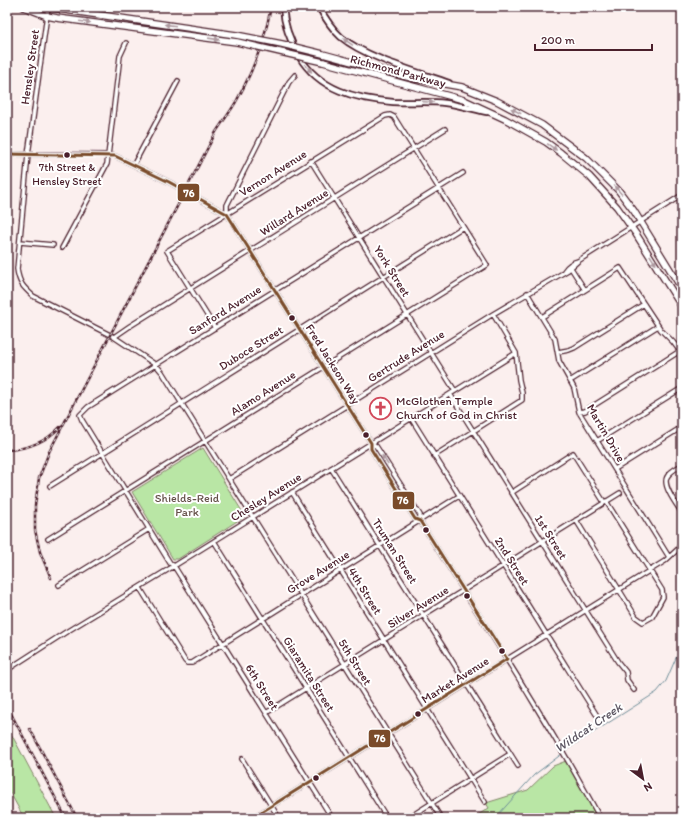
<svg xmlns="http://www.w3.org/2000/svg" width="689" height="825" viewBox="0 0 689 825" font-family="Itim,sans-serif">
<rect width="100%" height="100%" fill="#fbefee"/>
<filter id="ink" filterUnits="userSpaceOnUse"><feTurbulence type="fractalNoise" baseFrequency=".025" numOctaves="2"/><feDisplacementMap in="SourceGraphic" scale="8" xChannelSelector="R" yChannelSelector="G"/><feConvolveMatrix kernelMatrix="1 2 1 2 8 2 1 2 1" color-interpolation-filters="sRGB"/></filter>
<g filter="url(#ink)">
<path fill="#b9e6a5" stroke="#828268" d="M203 448 245 516 178 559H173L132 492Z
M7 726 54 814 56 818H24L7 787Z
M566 761 600 818H473L489 808 486 803 528 790 553 766Z"/>
<g fill="none" stroke-linecap="round" stroke-linejoin="round">
<path stroke="#6e8d98" stroke-width="1" d="M493 818 497 816 534 775 575 744 657 692 666 681 682 644"/>
<defs>
<path id="minor" d="M48 7 28 155 17 269C19 283 23 287 33 296L114 337 156 365 162 372 441 818
M7 154 108 155 115 156 169 182 227 214 371 443 376 446 420 515V521
M311 161 455 391
M134 164 178 81
M227 214V205L289 82 295 75
M20 242 53 245
M62 248 107 164 120 56 126 43
M571 268 585 290
M564 271C567 266 573 262 578 261L682 195
M527 293 555 339 559 361 574 388 579 412 669 557
M542 317 620 268 661 330 673 342 682 354
M114 337 130 326 445 129
M558 352 569 350 574 348 644 304
M570 381 658 326
M450 394 618 662 626 672 627 680 634 690
M579 412 585 411 680 351
M411 418 596 714
M597 441 682 388
M371 443V449L415 519 420 521C481 619 545 716 600 818
M434 456 522 400V393L519 380 516 353 493 314
M682 465C677 468 670 471 667 477 662 486 677 505 682 513
M331 468 518 766
M615 469 682 427
M229 479 493 314 568 270 578 261
M50 486 463 227
M292 492 485 802
M511 493 573 453 604 502
M576 520 636 617 643 622 652 617 663 597 662 590 606 501
M48 539 487 265 394 117 390 115 385 116 167 251 215 328
M214 541 387 818
M59 585 149 529
M140 588 185 661 187 663H192L459 496
M7 670 66 632 174 566 516 353
M266 713 620 493
M242 759 279 818
M252 818 665 561 678 549 682 541
M332 818 174 566 170 563 82 420 80 415 88 407 463 173
M408 818 510 754"/>
<path id="major" d="M283 7C284 24 290 41 299 56 319 90 356 99 393 102 410 103 428 101 445 103 459 105 473 109 487 112
M319 7C325 18 331 28 341 37 366 58 418 72 449 83"/>
<path id="highway" d="M24 7 47 16 57 18 237 42
M45 7 236 35
M323 54 411 78 462 87 497 101 542 125 586 158 619 191 634 211 682 289
M323 62 464 100 505 119 546 142 561 153 589 176 617 207 636 234 682 307"/>
</defs>
<use href="#minor" stroke="#4a1f2b" stroke-width="6"/>
<use href="#major" stroke="#4a1f2b" stroke-width="8"/>
<use href="#highway" stroke="#4a1f2b" stroke-width="8"/>
<use href="#minor" stroke="#fff" stroke-width="3.5"/>
<use href="#major" stroke="#fff" stroke-width="4.5"/>
<use href="#highway" stroke="#fff" stroke-width="5.5"/>
<defs>
<path id="rail" d="M7 450C27 449 46 442 60 427
M51 578 40 552 35 530V505L39 478 49 452 216 132C223 121 231 111 237 100 253 71 265 39 271 7
M7 706 66 818
M30 729 77 818"/>
</defs>
<use href="#rail" stroke="#4a1f2b" stroke-width="2.5"/>
<use href="#rail" stroke="#fff" stroke-width="1" stroke-dasharray="3" stroke-linecap="butt"/>
<defs>
<path id="highway-bridge" d="M236 35 282 44 323 54
M237 42 323 62"/>
</defs>
<use href="#highway-bridge" stroke="#4a1f2b" stroke-width="8" stroke-linecap="butt"/>
<use href="#highway-bridge" stroke="#fff" stroke-width="5.5"/>
<defs>
<path id="bus-1" d="M7 154 115 156 169 182 227 214 371 443V449L415 519 420 521 507 659
M252 818 507 659"/>
</defs>
<use href="#bus-1" stroke="#fff" stroke-width="6"/>
<use href="#bus-1" stroke="#7a4b2a" stroke-width="3"/>
</g>
<defs><path id="oneway-solid" d="M-6-.8H1V-3.2L6.5 0L1 3.2V.8H-6Z"/></defs>
<g fill="#ae9aa0">
<use href="#oneway-solid" transform="translate(85 22) rotate(7)"/>
<use href="#oneway-solid" transform="translate(170 25) rotate(-173)"/>
<use href="#oneway-solid" transform="translate(214 39) rotate(8)"/>
<use href="#oneway-solid" transform="translate(348 42) rotate(-146)"/>
<use href="#oneway-solid" transform="translate(308 68) rotate(49)"/>
<use href="#oneway-solid" transform="translate(428 102) rotate(4)"/>
<use href="#oneway-solid" transform="translate(516 111) rotate(-152)"/>
<use href="#oneway-solid" transform="translate(552 147) rotate(35)"/>
<use href="#oneway-solid" transform="translate(618 190) rotate(-131)"/>
<use href="#oneway-solid" transform="translate(653 260) rotate(58)"/>
<use href="#oneway-solid" transform="translate(385 460) rotate(-122)"/>
</g>
</g>
<defs>
<symbol id="church-ring" viewBox="-11 -11 22 22"><circle r="9.5" fill="#fff" stroke="#d1495b" stroke-width="1.5"/><path d="M-1.2-6h2.4v3.5h3.3v2.4h-3.3V6h-2.4V-.1h-3.3v-2.4h3.3Z" fill="#d1495b"/></symbol>
</defs>
<g fill-rule="evenodd">
<use href="#church-ring" x="368" y="396" width="25" height="25"/>
</g>
<g fill="#4a1f2b" stroke="#fff" stroke-width="1.5">
<circle cx="67" cy="155" r="3.5"/>
<circle cx="292" cy="318" r="3.5"/>
<circle cx="366" cy="435" r="3.5"/>
<circle cx="426" cy="530" r="3.5"/>
<circle cx="467" cy="596" r="3.5"/>
<circle cx="502" cy="651" r="3.5"/>
<circle cx="418" cy="714" r="3.5"/>
<circle cx="316" cy="778" r="3.5"/>
</g>
<g text-anchor="middle" stroke-width="4" stroke-linejoin="round" paint-order="stroke">
<g font-size="11" fill="#4a1f2b" stroke="#fff">
<text x="67" y="171">7th Street &amp;<tspan x="67" dy="14">Hensley Street</tspan></text>
</g>
<g font-size="12" fill="#4a1f2b" stroke="#fff">
<text transform="translate(30 67) rotate(-82)" y="4">Hensley Street</text>
<text transform="translate(398 71) rotate(15)" y="4">Richmond Parkway</text>
<text transform="translate(273 173) rotate(-32)" y="4">Vernon Avenue</text>
<text transform="translate(294 212) rotate(-32)" y="4">Willard Avenue</text>
<text transform="translate(392 271) rotate(58)" y="4">York Street</text>
<text transform="translate(225 310) rotate(-32)" y="4">Sanford Avenue</text>
<text transform="translate(251 348) rotate(-32)" y="4">Duboce Street</text>
<text transform="translate(406 356) rotate(-32)" y="4">Gertrude Avenue</text>
<text transform="translate(333 364) rotate(58)" y="4">Fred Jackson Way</text>
<text transform="translate(263 393) rotate(-32)" y="4">Alamo Avenue</text>
<text transform="translate(606 433) rotate(60)" y="4">Martin Drive</text>
<text transform="translate(266 497) rotate(-32)" y="4">Chesley Avenue</text>
<text transform="translate(551 537) rotate(58)" y="4">1st Street</text>
<text transform="translate(395 551) rotate(58)" y="4">Truman Street</text>
<text transform="translate(512 561) rotate(58)" y="4">2nd Street</text>
<text transform="translate(318 572) rotate(-32)" y="4">Grove Avenue</text>
<text transform="translate(365 591) rotate(58)" y="4">4th Street</text>
<text transform="translate(418 607) rotate(-32)" y="4">Silver Avenue</text>
<text transform="translate(355 662) rotate(58)" y="4">5th Street</text>
<text transform="translate(309 674) rotate(58)" y="4">Giaramita Street</text>
<text transform="translate(455 680) rotate(-32)" y="4">Market Avenue</text>
<text transform="translate(262 687) rotate(58)" y="4">6th Street</text>
</g>
<g font-size="12" fill="#4a1f2b" stroke="#fff" text-anchor="start">
<text x="396" y="405">McGlothen Temple<tspan x="396" dy="14">Church of God in Christ</tspan></text>
</g>
<g font-size="12" fill="#66514a" stroke="#fff">
<text x="187" y="502">Shields-Reid<tspan x="187" dy="14">Park</tspan></text>
</g>
<g font-size="13" font-style="italic" fill="#5c5662" stroke="#fff">
<text transform="translate(588 727) rotate(-34)" y="5">Wildcat Creek</text>
</g>
</g>
<g stroke="#fff" stroke-width="1.5">
<rect x="177" y="183" width="23" height="19" rx="4" fill="#7a4b2a"/>
<rect x="392" y="491" width="23" height="19" rx="4" fill="#7a4b2a"/>
<rect x="368" y="729" width="23" height="19" rx="4" fill="#7a4b2a"/>
</g>
<g font-size="11" text-anchor="middle" font-weight="bold" fill="#fff">
<text x="189" y="197">76</text>
<text x="403" y="504">76</text>
<text x="380" y="742">76</text>
</g>
<rect width="689" height="825" fill="none" stroke="#fff" stroke-width="24"/>
<rect x="12" y="12" width="665" height="801" fill="none" stroke="#4a1f2b" stroke-width="1.5" filter="url(#ink)"/>
<g transform="translate(643 779) rotate(148)" stroke="#ffffff" stroke-width="3" paint-order="stroke">
<path d="M0-3L7 15L0 10L-7 15Z" fill="#4a1f2b"/>
<text y="-6" font-size="11" font-weight="bold" text-anchor="middle" fill="#4a1f2b">N</text>
</g>
<path d="M535 44v6h117v-6" fill="none" stroke="#4a1f2b" stroke-width="2"/>
<text x="541" y="44" font-size="12" fill="#4a1f2b" stroke="#ffffff" stroke-width="3" paint-order="stroke">200 m</text>
</svg>
